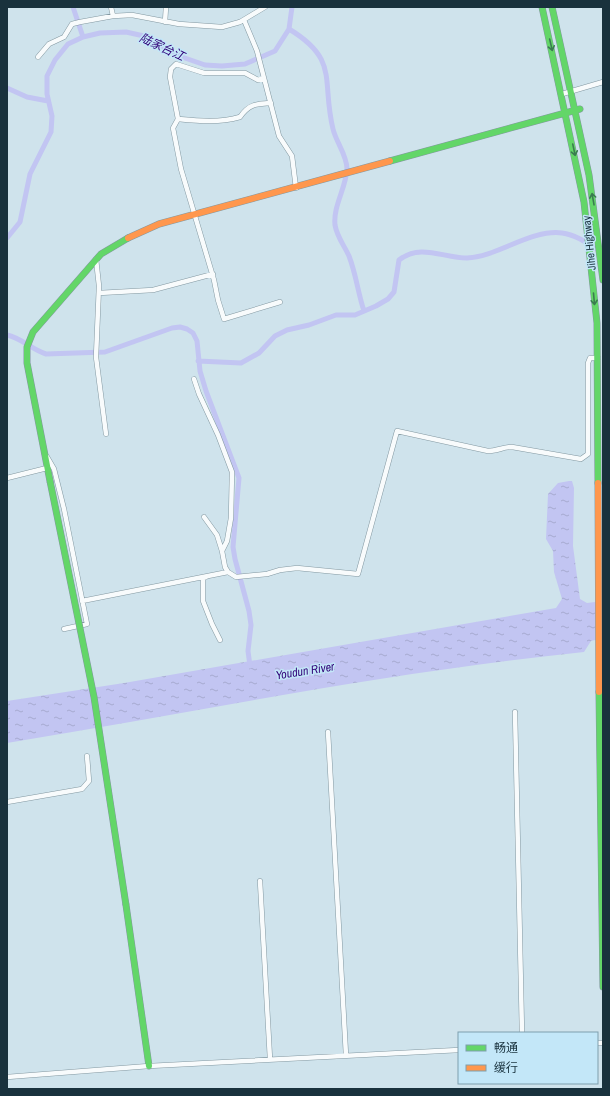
<svg xmlns="http://www.w3.org/2000/svg" width="610" height="1096" viewBox="0 0 610 1096" font-family="'Archivo Narrow','Noto Sans SC',sans-serif">
<defs>
<pattern id="water-ripples" width="26" height="14" patternUnits="userSpaceOnUse"><rect width="26" height="14" fill="#c2c5f2"/><path d="M2 4q2-2 4 0t4 0M15 11q2-2 4 0t4 0" fill="none" stroke="#a6aad0"/></pattern>
</defs>
<rect width="100%" height="100%" fill="#cfe3ec"/>
<path fill="url(#water-ripples)" d="M569 481H572L574 488 573 546 580 599 587 603 603 601V638L591 641 584 652C390 672 199 711 7 743V701L124 683 556 608 562 599 554 572 553 551 546 539 548 494 558 483Z"/>
<g fill="none" stroke-linecap="round" stroke-linejoin="round">
<path stroke="#c2c5f2" stroke-width="5" d="M73 7 83 37
M289 29C340 60 321 80 333 129 336 142 347 155 347 169 346 188 333 206 335 225 337 237 344 245 349 256 356 274 358 293 364 311
M7 88 27 97 48 101
M7 238 20 222 30 174 51 132 52 116 47 94V76L55 60 68 44 83 37 100 33 126 32 144 36 182 57 205 65 222 66 245 64 275 51 289 29 292 7
M7 335C22 338 32 350 46 354L105 352 172 328 180 327 187 329 193 333 197 341 200 371 206 391 239 478 233 547 235 559 249 611 251 625 248 651 250 666
M198 361 241 363 259 353 275 336 287 330 309 325 336 315H355L376 306 388 299 394 292 399 260C421 243 443 258 467 258 497 257 531 229 562 233 577 235 590 245 603 253"/>
<defs>
<path id="street" d="M111 7 113 16
M244 20 257 51 279 136 292 156 296 188
M165 22 166 7
M38 57 49 44 64 37 72 24 80 22 113 16 132 15 179 24 222 27 240 22 265 7
M264 78 258 80 245 73H204L176 64 171 69 170 77 178 119 173 128 181 169 214 280 218 300 224 319 280 302
M562 94 603 82
M178 119C199 121 220 123 240 117 249 104 256 104 271 103
M96 259 99 286 96 357 106 434
M99 293 153 290 213 274
M194 379 199 394 218 435 232 472 231 518 227 541 222 551 225 567 228 572
M47 457 54 469 64 509 87 624 64 629
M7 478 47 468
M204 517 217 535 222 551
M206 577 203 578V601L212 624 220 640
M82 601 228 572 236 577 267 574 280 570 297 568 358 574 397 431 488 451C497 451 503 447 512 447L581 459 588 454V363L590 358H598
M515 712 522 1033
M328 732 346 1055
M7 802 82 789 89 781 87 756
M260 881 270 1059
M597 1043H603
M7 1077 149 1066 459 1050"/>
<path id="fast" d="M542 7 584 202 597 323 598 483
M552 7 589 175 603 280
M390 161 580 109
M50 481 27 363V347L33 332 101 254 128 238
M599 692 603 987
M126 905 149 1066"/>
<path id="slow" d="M128 238 159 224 390 161
M598 483 599 692"/>
</defs>
<use href="#street" stroke="#8398a1" stroke-width="5.5"/>
<use href="#fast" stroke="#8398a1" stroke-width="7"/>
<use href="#slow" stroke="#8398a1" stroke-width="7"/>
<use href="#street" stroke="#f8fbfc" stroke-width="4.5"/>
<use href="#fast" stroke="#63d668" stroke-width="6"/>
<use href="#slow" stroke="#ff974d" stroke-width="6"/>
<defs>
<path id="fast-bridge" d="M50 481 94 697 126 905"/>
</defs>
<use href="#fast-bridge" stroke="#8398a1" stroke-width="7" stroke-linecap="butt"/>
<use href="#fast-bridge" stroke="#63d668" stroke-width="6"/>
</g>
<defs><path id="oneway-shaft" d="M-6 0H5M1.5-3L5.5 0L1.5 3" fill="none" stroke-width="1.6" stroke-linecap="round" stroke-linejoin="round"/></defs>
<g stroke="#3a7c50">
<use href="#oneway-shaft" transform="translate(551 45) rotate(77)"/>
<use href="#oneway-shaft" transform="translate(574 150) rotate(78)"/>
<use href="#oneway-shaft" transform="translate(593 199) rotate(-100)"/>
<use href="#oneway-shaft" transform="translate(594 299) rotate(85)"/>
</g>
<g text-anchor="middle" stroke-width="3" stroke-linejoin="round" paint-order="stroke">
<g font-size="11" fill="#19323d" stroke="#c3e7f8">
<text transform="translate(589 243) rotate(-96)" y="4">Jihe Highway</text>
</g>
<g font-size="12" font-style="italic" fill="#300078" stroke="#c3e7f8">
<text transform="translate(162 47) rotate(25)" y="4">陆家台江</text>
<text transform="translate(305 671) rotate(-9)" y="4">Youdun River</text>
</g>
</g>
<rect width="610" height="1096" fill="none" stroke="#19323d" stroke-width="16"/>
<rect x="458" y="1032" width="140" height="52" fill="#c3e7f8" stroke="#7f9fad"/>
<rect x="466" y="1045" width="20" height="6" fill="#63d668" stroke="#7f9fad"/>
<text x="494" y="1052" font-size="12" fill="#19323d">畅通</text>
<rect x="466" y="1065" width="20" height="6" fill="#ff974d" stroke="#7f9fad"/>
<text x="494" y="1072" font-size="12" fill="#19323d">缓行</text>
</svg>
